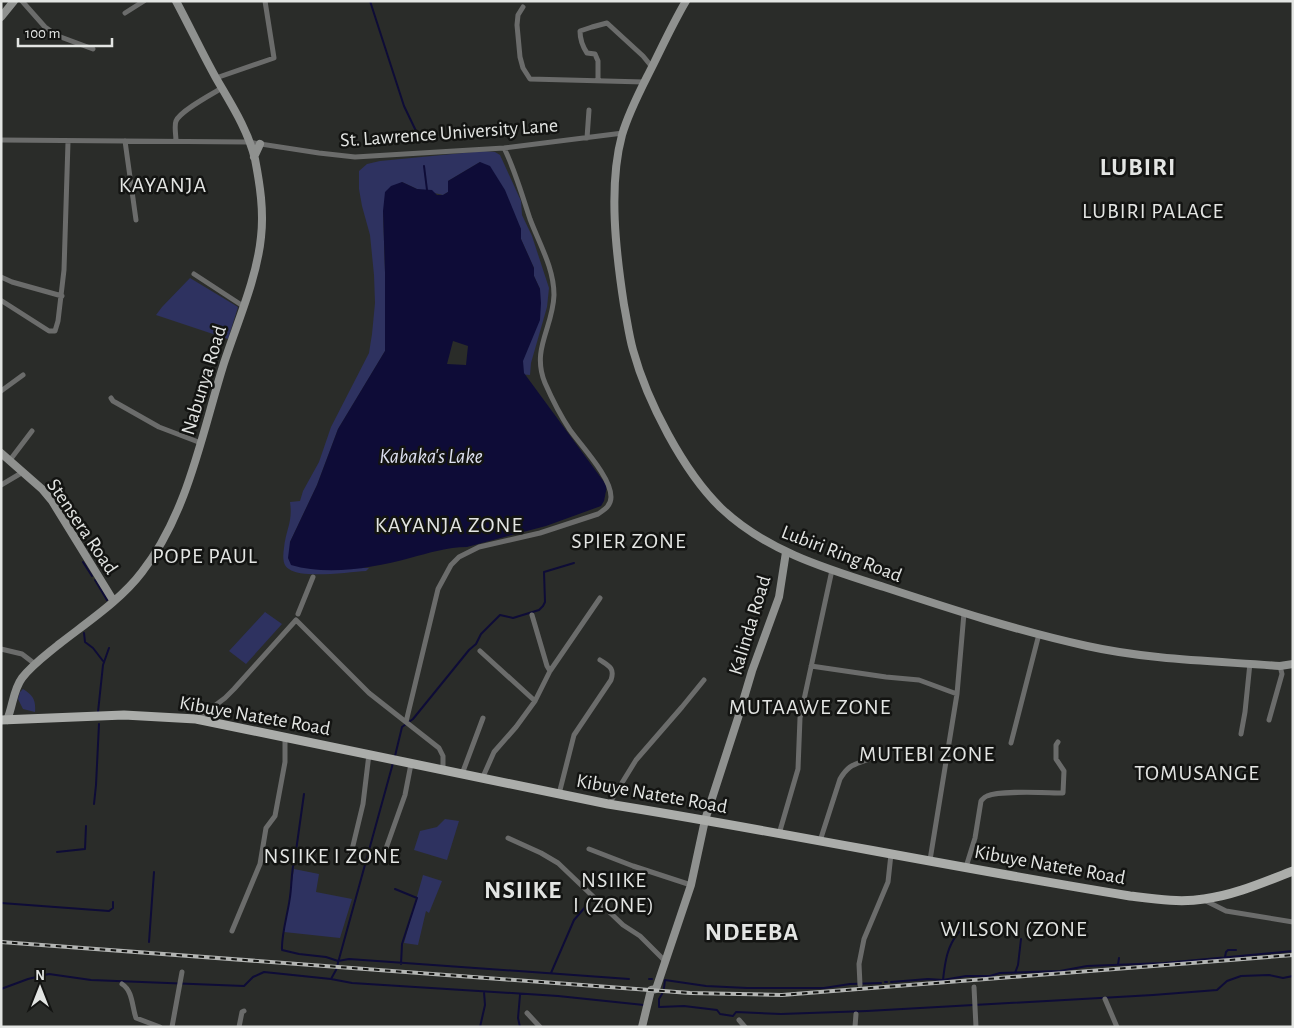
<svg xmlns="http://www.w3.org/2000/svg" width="1294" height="1028" viewBox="0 0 1294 1028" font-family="'Alegreya Sans',sans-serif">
<rect width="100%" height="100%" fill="#2a2c29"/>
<path fill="#2e3260" d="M484 151 495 152 500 155 521 201 522 215 532 236 549 288 547 307 531 363 530 375 518 374 540 289 534 276V268L521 239V229L480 162 448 181V192L443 195 417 189 402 182 383 211 385 272V351L338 429 317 485 290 542 365 568H369L366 571C349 572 302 579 289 569 282 565 283 555 284 548 286 529 293 522 290 502L300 501 303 491 319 462 331 427 369 353 372 334 375 303 374 275 370 235 362 206 359 189V171L367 164 380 161Z
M190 278 238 307 228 339 156 315 162 307Z
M265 612 282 624 246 664 229 651Z
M23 689C33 695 36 700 35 712L23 709 18 699 20 692Z
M445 819 459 821 447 860 414 850 420 831 437 827Z
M294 869 319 874 316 892 352 899 340 938 284 932Z
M423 875 442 881 429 913 426 911 418 945 404 943Z"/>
<path fill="#0e0c37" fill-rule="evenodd" d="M480 162 490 166 505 190 521 229V239L534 268V276L540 289 541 303 540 320 523 361 524 373 607 486 604 501 601 506 546 526 467 547C447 547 429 553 410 558 373 568 328 576 291 565L288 558 290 542 317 485 338 429 385 351V272L383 211 385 192 391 186 402 182 417 189 432 190 437 195H443L448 192V181ZM453 341 468 346 466 365 447 364Z"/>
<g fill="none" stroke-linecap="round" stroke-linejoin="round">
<path stroke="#0e0c37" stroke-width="2" d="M370 1 404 106 416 131
M424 166 427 190
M83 562 92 576
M95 580 107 600
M84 633 85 642 93 648 103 661
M98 712 103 665 109 648
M395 756 402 727 413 719 469 650 476 644 481 634 500 615 513 618 539 610 543 606 545 602 544 572 574 563
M304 794 295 858C291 870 292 884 290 897 288 913 281 936 282 950L299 954 326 957 338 961 349 959 629 979
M94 804 96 785 99 724
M57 852 85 849 86 826
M395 889 417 898 402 944 401 964
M1 903 109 911 113 908V902
M149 942 154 872
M1225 957 1226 952 1228 950H1236
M1118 965 1119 958
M551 973 574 920 593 898
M1015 973 1018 965 1021 939
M331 979 336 970 393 763
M649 979H652
M943 980C945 962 947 946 959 932
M885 982H887
M891 982 928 979 943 980 966 976H990L1000 973 1060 971 1087 966 1164 963 1293 951
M664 988 665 980 706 986 747 988H824L850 984 881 983
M1 989 28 979 49 974 91 980 244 986 253 977 264 972 331 979 352 983 558 996 644 1005
M662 994 659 999V1007L684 1006 717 1010 720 1014 733 1016 736 1012 781 1014 867 1011 1153 995 1217 990 1227 981 1241 976 1269 975 1283 978 1293 976
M480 1027 485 1005 484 992
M520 1027 518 1018 520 995"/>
<path stroke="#6b6c6b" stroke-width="5" d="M22 1 45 27 58 36 93 49
M523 7 518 15 517 25 520 57 523 68 530 79 644 82
M125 13 144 1
M216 78 274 58 265 1
M598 80V61L595 54 587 53C583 47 580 39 580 31L592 27 607 23 643 56 652 67
M587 138 589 110
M1 140 248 142 319 153 355 157 504 148 623 133
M125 141 136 220
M176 141C176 135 174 126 176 121 180 111 212 94 222 88
M194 274 243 306
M1 277 12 282 62 296
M2 301 49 331H55L58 321 64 270 68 142
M1 391 23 375
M111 398 113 401 159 427 201 443
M10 460 32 431
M1 485 23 472
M298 614 313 577
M532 615 547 666 550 671
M1 649 22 654 35 664
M480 651 535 701
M811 666 886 677 919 680 957 694
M197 719 225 698 234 689 296 620 369 693 439 748 443 756V770
M1269 720 1282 674 1280 666
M406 722 438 589 451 565 459 557 479 547 540 533 598 514C604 510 611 506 611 497 611 477 582 447 570 430 560 415 552 399 545 383 531 349 553 328 554 295 554 268 539 243 530 219 522 195 515 170 504 148
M1241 734 1245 712 1250 663
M1011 743 1039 634
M462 774 483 718
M482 779 494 752 516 727 535 701 550 671 600 598
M559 794 574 735 611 680C615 668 609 666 600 660
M609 804 636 760 682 707 704 680
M779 834 798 769 800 718 832 570
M508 838 541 853 558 863 623 925 640 936 666 962
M820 841 840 779C849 764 854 765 869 759
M589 849 633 866 691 885
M384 854 405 795 411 764
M350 858 363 804 369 754
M930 860 957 694 964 613
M966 867 975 838 981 801C983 799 984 797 987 796 1000 790 1047 793 1063 793L1064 771 1056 759V745L1058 742
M1204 900 1226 911 1293 922
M232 931 260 864 266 828 275 816 285 762V738
M122 984C133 991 132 1007 136 1018L160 1027
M860 985 859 964 864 939 888 882 891 854
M974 987 976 1027
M1105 999 1117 1027
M527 1013 540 1027
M739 1020 745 1027
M172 1027 182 972
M239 1027 242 1012 244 1011
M855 1027 856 1014"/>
<path stroke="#8f918f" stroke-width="8" d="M686 1C673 23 663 45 652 67 641 89 629 111 622 135 608 187 616 253 624 305 627 320 629 336 633 350 647 401 683 471 721 508 766 551 827 569 884 587 951 609 1018 631 1087 646 1150 660 1216 661 1280 666L1293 664
M1 17 14 1
M254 157 260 144
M1 453 42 489 52 501 113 600
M7 720C13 706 13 690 22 678 32 665 46 655 58 645 86 623 121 600 142 572 188 513 202 433 224 363 237 323 257 278 261 237 264 211 260 185 255 159 248 130 231 104 216 78 202 53 190 27 176 1
M642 1027 651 990 656 989 691 885 705 820 738 718 752 671 779 597 786 552"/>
<path stroke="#abadaa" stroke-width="9" d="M1 720 124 715 196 719 608 804C783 832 956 868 1130 896 1154 899 1180 903 1204 899 1235 895 1264 882 1293 871"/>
<defs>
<path id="rail" d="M1 942 690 993 782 995 1293 955"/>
</defs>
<use href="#rail" stroke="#b3b5b3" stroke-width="4"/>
<use href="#rail" stroke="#131412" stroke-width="2" stroke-dasharray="5.5" stroke-linecap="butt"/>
</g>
<g text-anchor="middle" stroke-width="5" stroke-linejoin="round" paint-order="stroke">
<g font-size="20" fill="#e3e5e3" stroke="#131412">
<text transform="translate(449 132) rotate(-4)" y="7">St. Lawrence University Lane</text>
<text transform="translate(203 380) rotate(-73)" y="7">Nabunya Road</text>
<text transform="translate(83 526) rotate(56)" y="7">Stensera Road</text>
<text transform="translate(842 553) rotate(21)" y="7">Lubiri Ring Road</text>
<text transform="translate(749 625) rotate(-73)" y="7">Kalinda Road</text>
<text transform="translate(255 715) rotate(10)" y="7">Kibuye Natete Road</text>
<text transform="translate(652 793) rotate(10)" y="7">Kibuye Natete Road</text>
<text transform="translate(1050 864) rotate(10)" y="7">Kibuye Natete Road</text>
</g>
<g font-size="21" font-style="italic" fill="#dde0f0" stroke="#131412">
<text x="431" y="463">Kabaka's Lake</text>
</g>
<g font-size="22" letter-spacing="1" fill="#e3e5e3" stroke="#131412">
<text x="163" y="192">KAYANJA</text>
<text x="1153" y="218">LUBIRI PALACE</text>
<text x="449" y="532">KAYANJA ZONE</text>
<text x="629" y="548">SPIER ZONE</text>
<text x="205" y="563">POPE PAUL</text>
<text x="810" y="714">MUTAAWE ZONE</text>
<text x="927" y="761">MUTEBI ZONE</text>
<text x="1197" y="780">TOMUSANGE</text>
<text x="332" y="863">NSIIKE I ZONE</text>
<text x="614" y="887">NSIIKE<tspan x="614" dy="25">I (ZONE)</tspan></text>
<text x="1014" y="936">WILSON (ZONE</text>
</g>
<g font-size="25" font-weight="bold" letter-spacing="1" fill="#e3e5e3" stroke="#131412">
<text x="1138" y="175">LUBIRI</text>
<text x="523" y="898">NSIIKE</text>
<text x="752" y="940">NDEEBA</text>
</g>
</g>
<rect width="1294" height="1028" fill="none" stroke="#e3e5e3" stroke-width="5"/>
<g transform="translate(40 988)" stroke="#131412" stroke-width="4" paint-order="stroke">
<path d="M0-4L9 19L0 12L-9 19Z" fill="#e3e5e3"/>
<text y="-8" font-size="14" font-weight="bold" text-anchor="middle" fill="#e3e5e3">N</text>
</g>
<path d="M18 38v8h94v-8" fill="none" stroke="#e3e5e3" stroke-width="2.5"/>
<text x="25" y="38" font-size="15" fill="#e3e5e3" stroke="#131412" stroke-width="4" paint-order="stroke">100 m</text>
</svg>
